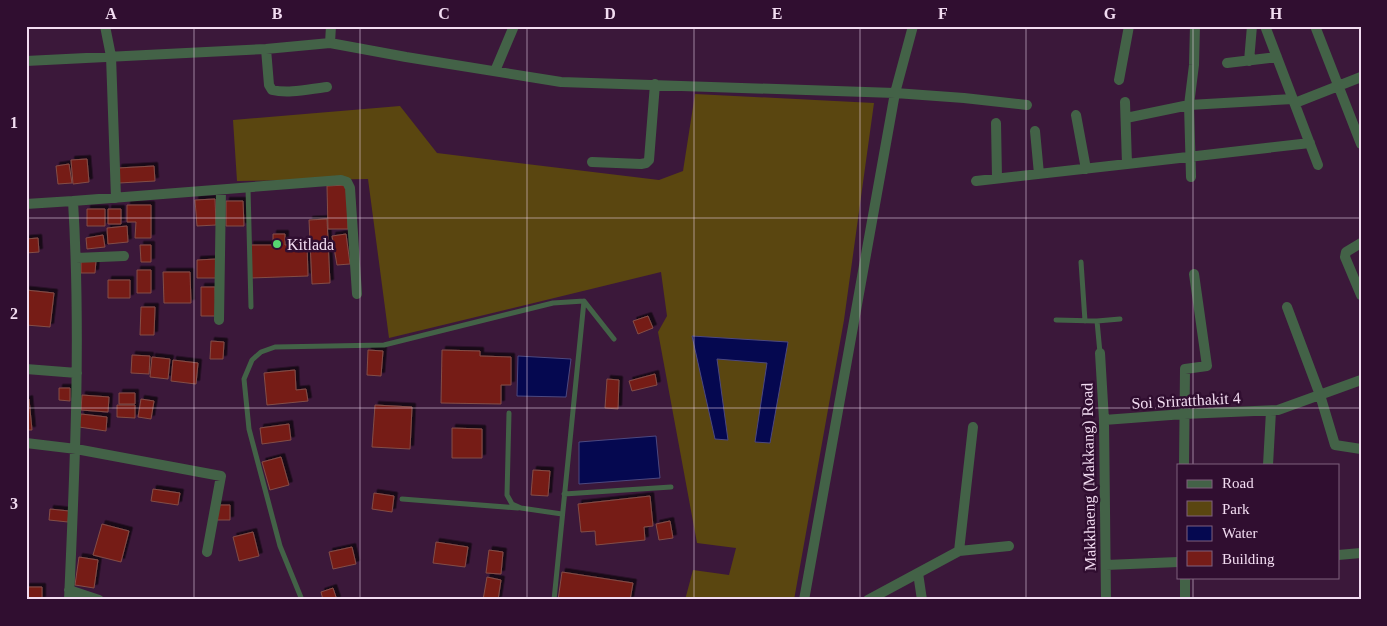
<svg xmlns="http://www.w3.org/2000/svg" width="1387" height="626" viewBox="0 0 1387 626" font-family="Georgia,serif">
<defs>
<filter id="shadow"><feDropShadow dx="3.5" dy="-3.5" stdDeviation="0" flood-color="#0009"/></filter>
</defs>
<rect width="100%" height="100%" fill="#3b183a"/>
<path fill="#5a4610" d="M695 94 874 103 844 320 794 600H685L693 570 729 575 736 548 697 543 658 332 667 316 661 272 389 338 368 179 237 181 233 120 400 106 437 153 659 180 683 171Z"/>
<path fill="#050850" stroke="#4c4880" d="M692 336 788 342 770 443 755 442 767 363 717 359 728 440 715 439Z
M518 356 571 359 566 397 517 396Z
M656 436 660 478 579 484V442Z"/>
<path fill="#761c18" stroke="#834d46" filter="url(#shadow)" d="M87 159 89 182 73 184 71 160Z
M69 164 72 183 58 184 56 166Z
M154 166 155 181 119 183 118 168Z
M347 185 348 229H328L327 186Z
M215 199 216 225 197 226 195 200Z
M226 201H243L244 226H226Z
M127 205H151V238H135L136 222H127Z
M87 209H105V226H87Z
M108 209H121V224H108Z
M327 219 330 283 312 284 309 220Z
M127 226 128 242 108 244 107 228Z
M273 234H285V245L307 244 308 276 251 278 250 245H273Z
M346 234 350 264 337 265 332 236Z
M103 235 105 247 87 249 86 238Z
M38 238 39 252 26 253V239Z
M140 245H151V262H141Z
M217 259V278H197V260Z
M81 260H96L95 273H81Z
M137 270H151V293H137Z
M163 272H190L191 303H164Z
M108 280H130V298H108Z
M201 287H215L216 316H201Z
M26 290 54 293 50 327 26 325Z
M141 307H155L154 335H140Z
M648 316 653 328 638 334 633 321Z
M211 341 224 342 223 359H210Z
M368 350 383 351 381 376 367 375Z
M442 350 480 351V356L511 357V385H501V404L441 403Z
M132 355 150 356 149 374 131 373Z
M152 357 170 359 168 379 150 377Z
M173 360 198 363 196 384 171 381Z
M295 370 296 390 306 389 308 401 267 405 264 373Z
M655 374 657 385 632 391 629 381Z
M607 379 619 380 618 409 605 408Z
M59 388H70V401L59 400Z
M119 393H135V404H119Z
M82 395 109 397 108 412 81 410Z
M29 399 32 430H26V400Z
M141 399 154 401 151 419 138 417Z
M117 405H135V418L117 417Z
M375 405 412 407 410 449 372 447Z
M81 414 107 417 106 431 79 427Z
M289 424 291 440 262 444 260 428Z
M452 428 482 429V458H452Z
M281 457 289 485 270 490 262 462Z
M533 470 550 471 548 496 531 495Z
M153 489 180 493 178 505 151 501Z
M374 493 394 496 392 512 372 509Z
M650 496 653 526 644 527 645 540 596 545 595 531 581 532 578 504Z
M215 505H230V520H215Z
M50 509 69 511 68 522 49 520Z
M670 521 673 538 659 540 656 524Z
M102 524 129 531 121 562 93 555Z
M253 532 259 556 239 561 233 537Z
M436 542 468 547 465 567 433 563Z
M352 547 356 564 333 569 329 552Z
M489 550 503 552 501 574 486 573Z
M79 557 98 560 94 588 75 585Z
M562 572 633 583 630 600H558Z
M487 577 501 580 498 600H483Z
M26 587H42V600H26Z
M333 588 337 600H323L321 592Z"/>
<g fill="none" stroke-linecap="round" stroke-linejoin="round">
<path stroke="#436247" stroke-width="5" d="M248 188 251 307
M1081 262 1085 321
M1056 320 1097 321 1120 319
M1097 321 1100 353
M509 413 507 495 512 504 521 508 562 514
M564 494 671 487
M402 499 518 508
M302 600 280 546 249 429 244 379 252 360 261 352 275 347 384 345 553 303 584 301 614 339
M554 600 584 301"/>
<path stroke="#436247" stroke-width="10" d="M105 26 111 56 116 198
M1265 26 1318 165
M1315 26 1361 144
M330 43 331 26
M266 49 269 85 272 90C289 94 309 89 327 87
M26 61 266 49 330 43 406 57 561 82 895 93 964 98 1027 105
M1249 61 1252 26
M1227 63 1277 57
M495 71 514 26
M1119 80 1129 26
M1125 102 1127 164 1310 143
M1295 103 1361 77
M1076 115 1086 169
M1126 118 1189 105 1293 99
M996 123 997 178
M1035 131 1039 174
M592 162 641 164 646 163 649 160 655 84
M1191 177 1189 105 1194 65 1195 26
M976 181 1127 164
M73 201 341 180 347 182 350 188 357 294
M26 204 73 201C81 334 75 467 69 600
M1361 243 1346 252 1345 257 1361 295
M76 258 124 256
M1287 307 1320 395 1335 445 1361 449
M219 320 221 190
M1100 353 1104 420 1106 600
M26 369 77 373
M1104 420 1184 414 1278 410 1361 380
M26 443 76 449 221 476 207 552
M1184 465 1185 369 1207 366 1194 274
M1268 465 1271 411
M959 551 973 427
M1338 555 1361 553
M1106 565 1178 562
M918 573 922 600
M69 590 99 600
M804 600 895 93 913 26
M868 600 959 551 1009 546
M1185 600V577"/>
</g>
<path fill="none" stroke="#f2dcf1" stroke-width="1" stroke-opacity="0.55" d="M194 26V600M360 26V600M527 26V600M694 26V600M860 26V600M1026 26V600M1193 26V465M26 218H1361M26 408H1361M1193 577V600"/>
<circle fill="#56d671" stroke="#300e30" stroke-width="2" cx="277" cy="244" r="5"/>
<g text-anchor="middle" stroke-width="5" stroke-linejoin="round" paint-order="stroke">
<g font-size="16" fill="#f2dcf1" stroke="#300e30" text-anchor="start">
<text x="287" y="250">Kitlada</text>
</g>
<g font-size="16" fill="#f2dcf1" stroke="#300e30">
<text transform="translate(1186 400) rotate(-3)" y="6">Soi Sriratthakit 4</text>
<text transform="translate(1088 477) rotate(-91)" y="6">Makkhaeng (Makkang) Road</text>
</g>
</g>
<rect width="1387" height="626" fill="none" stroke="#300e30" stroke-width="55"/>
<rect x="1177" y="464" width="162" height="115" fill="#300e30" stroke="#7e607d"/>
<rect x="1187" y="480" width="25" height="8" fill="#436247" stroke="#7e607d"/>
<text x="1222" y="488" font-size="15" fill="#f2dcf1">Road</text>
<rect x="1187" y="501" width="25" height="15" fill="#5a4610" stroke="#7e607d"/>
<text x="1222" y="514" font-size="15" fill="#f2dcf1">Park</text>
<rect x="1187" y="526" width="25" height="15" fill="#050850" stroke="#7e607d"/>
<text x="1222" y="538" font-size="15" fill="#f2dcf1">Water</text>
<rect x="1187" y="551" width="25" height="15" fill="#761c18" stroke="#7e607d"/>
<text x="1222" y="564" font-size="15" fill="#f2dcf1">Building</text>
<rect x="28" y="28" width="1332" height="570" fill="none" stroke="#f2dcf1" stroke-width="2"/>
<g font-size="16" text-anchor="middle" font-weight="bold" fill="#f2dcf1">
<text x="111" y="19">A</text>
<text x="277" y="19">B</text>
<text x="444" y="19">C</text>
<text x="610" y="19">D</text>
<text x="777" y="19">E</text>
<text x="943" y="19">F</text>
<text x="1110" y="19">G</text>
<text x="1276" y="19">H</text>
<text x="14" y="128">1</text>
<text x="14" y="319">2</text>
<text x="14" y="509">3</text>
</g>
</svg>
